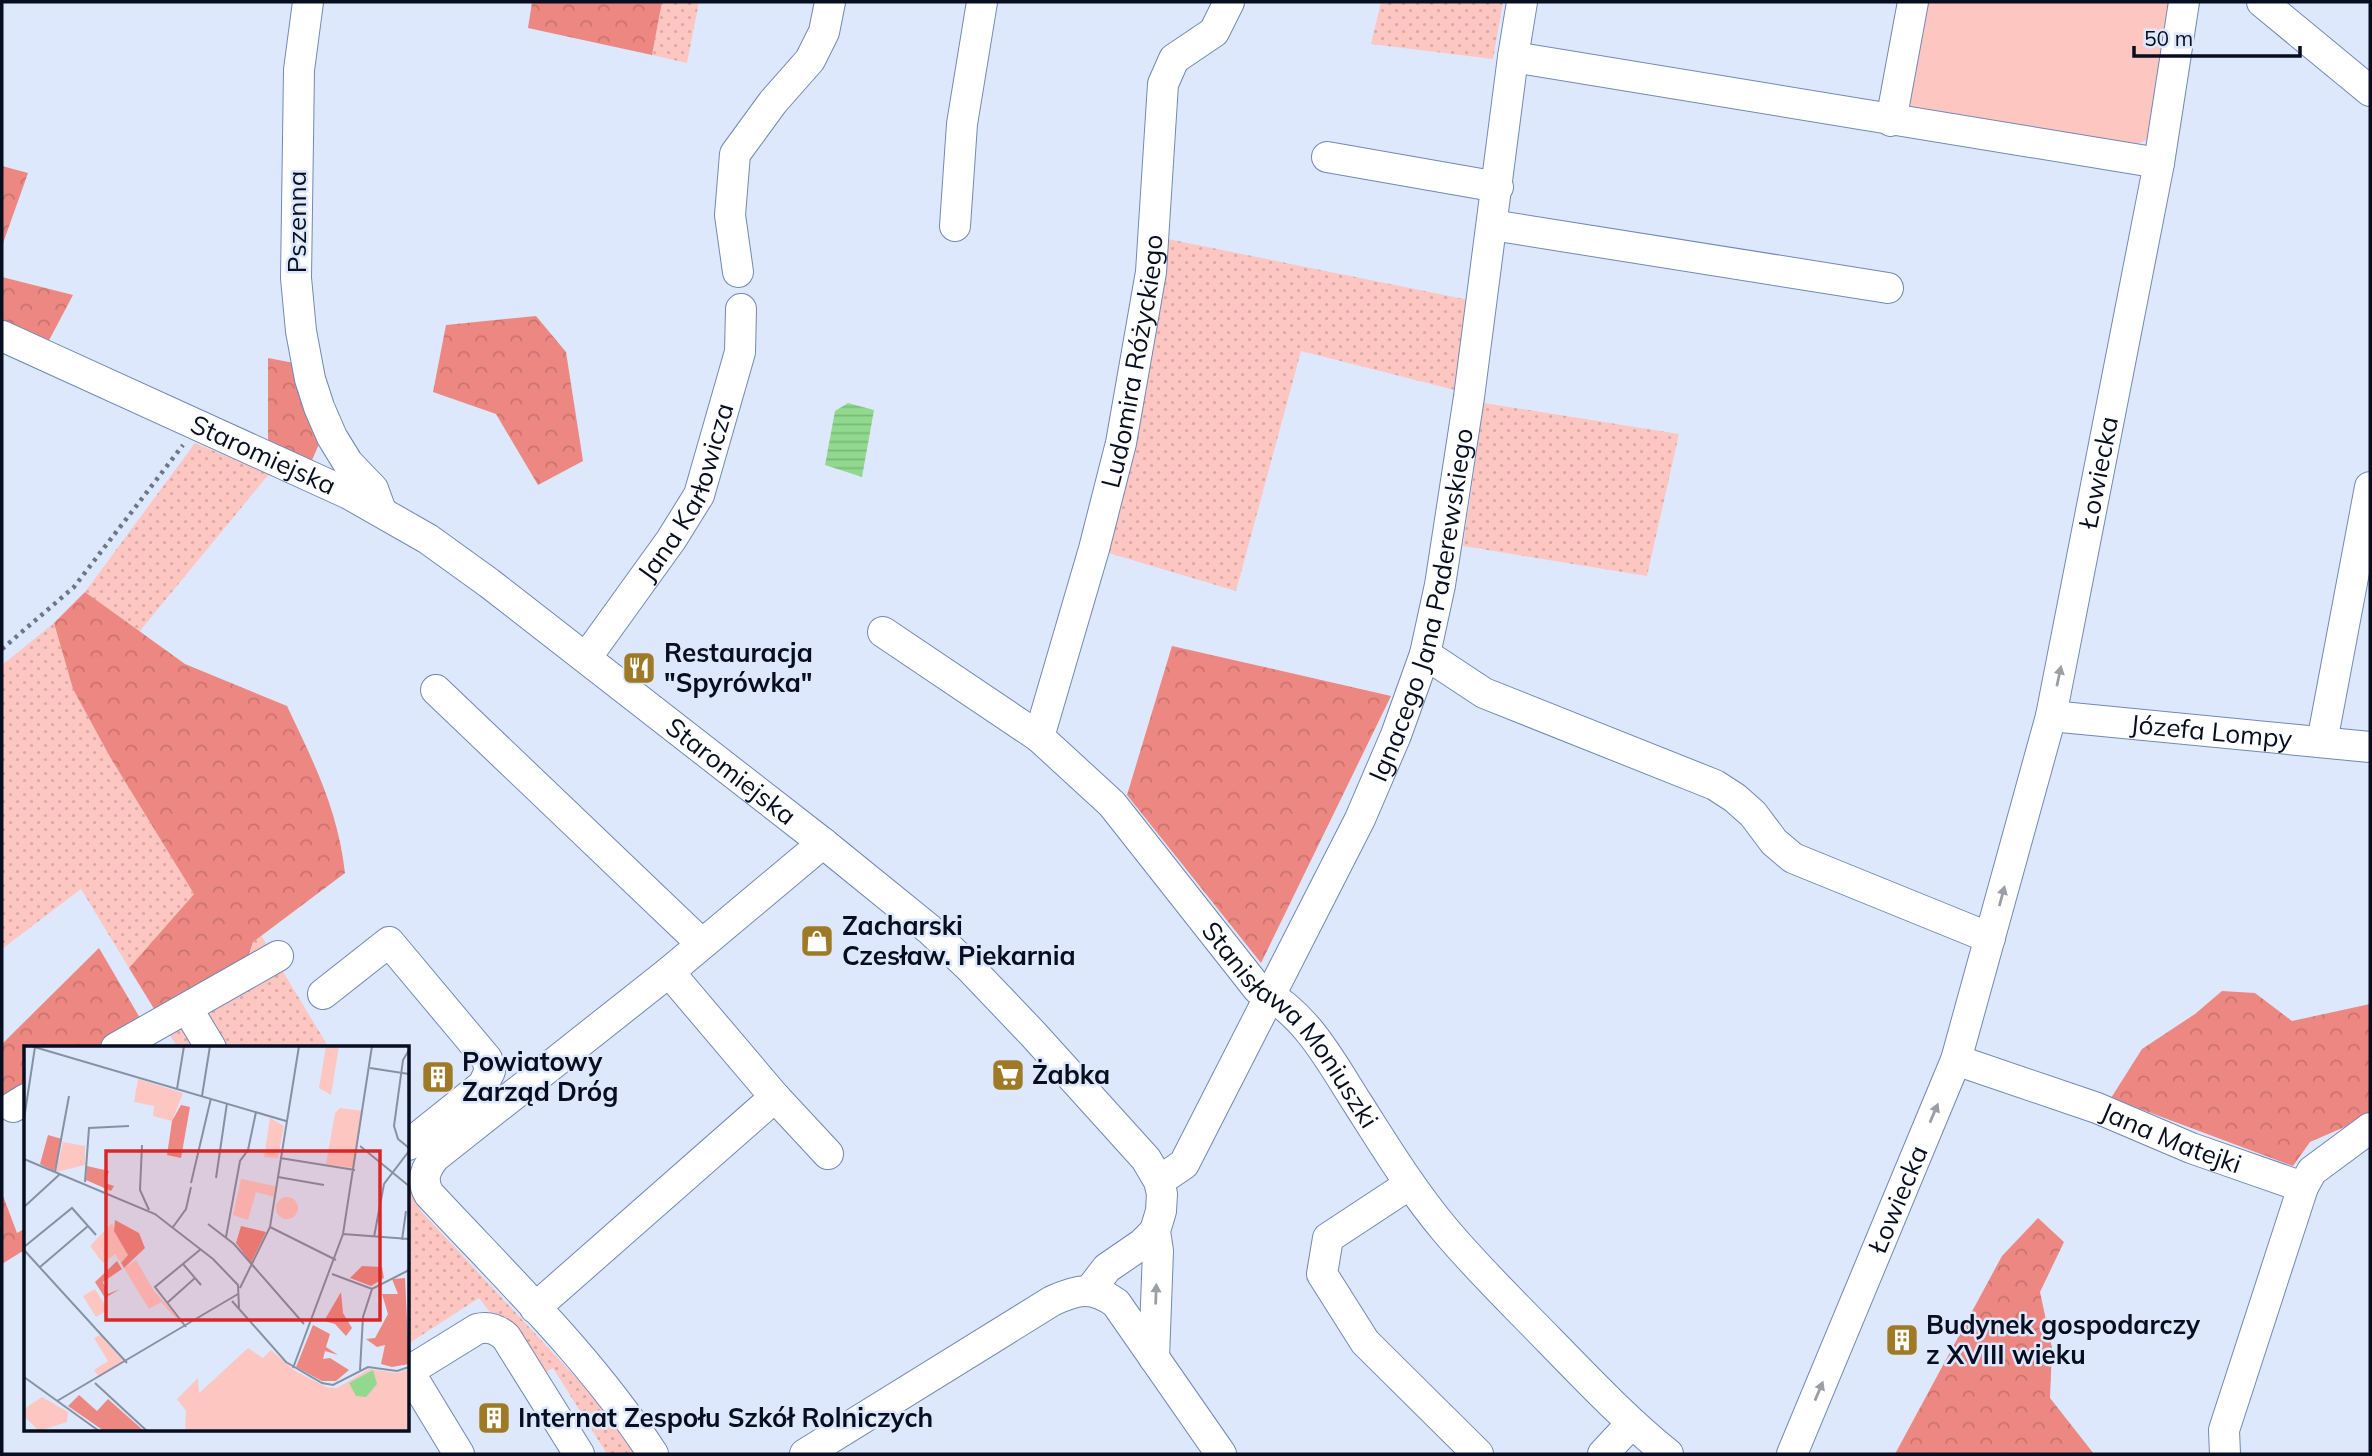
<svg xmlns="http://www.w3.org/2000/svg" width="2372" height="1456" viewBox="0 0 2372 1456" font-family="Mulish,sans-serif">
<defs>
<pattern id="grass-dots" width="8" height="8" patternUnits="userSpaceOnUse" patternTransform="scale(1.75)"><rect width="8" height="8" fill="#fec6c1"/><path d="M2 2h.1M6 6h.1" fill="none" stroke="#d8a9a5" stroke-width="1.8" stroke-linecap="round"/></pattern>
<pattern id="forest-crowns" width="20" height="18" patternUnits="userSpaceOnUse" patternTransform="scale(1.75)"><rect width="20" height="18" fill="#ed8781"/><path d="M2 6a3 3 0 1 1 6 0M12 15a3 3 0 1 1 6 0" fill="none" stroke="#ca736f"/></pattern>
<pattern id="water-rules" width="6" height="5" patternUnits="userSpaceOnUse" patternTransform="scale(1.75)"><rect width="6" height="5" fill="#90d98f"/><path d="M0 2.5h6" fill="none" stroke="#7bb97b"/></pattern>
</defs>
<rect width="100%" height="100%" fill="#dde8fd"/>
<path fill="url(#grass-dots)" d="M662 2H699L687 63 652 55Z
M1381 2H1503L1493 59 1371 44Z
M1168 239 1469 300 1459 391 1301 351 1236 591 1105 552Z
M1484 403 1679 434 1647 576 1463 546Z
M195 443 269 474 139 632 85 592Z
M54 623 73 689 110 757 194 894 129 968 81 889 2 949V665Z
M261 935 329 1048H178L156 1012Z
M408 1185 421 1211 608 1412 634 1454H607L553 1368 539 1376 479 1298 408 1344Z"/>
<path fill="url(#forest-crowns)" d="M532 2H662L652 55 528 28Z
M2 166 28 173 2 246Z
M2 277 73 295 46 346 2 326Z
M536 316 566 352 583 461 538 485 496 414 433 392 446 325Z
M268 358 294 363 323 435 309 467 270 451 268 438Z
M85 592 185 664 287 706C314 763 338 810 345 873L253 942 245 965 156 1012 129 968 194 894 110 757 73 689 54 623Z
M1172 646 1391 696 1261 963 1127 795Z
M99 948 140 1018 96 1048H26V1096L2 1112V1044Z
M2222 991 2255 993 2292 1021 2370 1004V1116L2310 1142 2293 1166 2111 1098 2142 1049 2195 1014Z
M2 1193 17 1233 26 1228V1249L2 1264Z
M2038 1218 2064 1242 2040 1292 2052 1348 2050 1398 2094 1454H1895L2002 1256Z"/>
<path fill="#fec6c1" d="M1928 2H2171L2149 139 2124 150 1908 110Z"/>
<path fill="url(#water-rules)" d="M848 403 874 410 862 477 825 465 835 411Z"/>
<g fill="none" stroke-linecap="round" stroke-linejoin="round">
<defs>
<g id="minor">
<path d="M308 2 299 70 296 278 301 331 310 379 319 407 332 437 348 463 373 489 381 511"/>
<path d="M2262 2 2370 91"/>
<path d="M1513 57 2159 163"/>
<path d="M1891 121 1913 2"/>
<path d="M1327 157 1498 187"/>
<path d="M1492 225 1888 288"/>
<path d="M955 226 962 124 982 2"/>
<path d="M738 272 730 215 735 154 773 102 810 60 824 32 830 2"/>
<path id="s1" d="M2 336 349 494 428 539 489 583 823 843 929 929 970 968 1033 1034 1146 1159 1159 1181 1162 1194 1161 1211 1155 1231 1158 1251 1154 1358"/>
<path id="s2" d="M883 632 1039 737 1112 804 1258 989C1306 1012 1331 1062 1358 1104 1386 1148 1413 1192 1446 1231 1478 1269 1514 1304 1549 1340 1587 1379 1625 1419 1668 1454"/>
<path d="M1425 654 1484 693 1715 785 1735 798 1753 814 1774 842 1793 858 1990 938"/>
<path id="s3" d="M586 658 671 540 699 495 740 352 741 309"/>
<path d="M436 690 702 944"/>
<path id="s4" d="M2051 716 2370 747"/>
<path id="s5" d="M1039 737 1094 549 1121 443 1151 272 1163 84 1174 59 1214 32 1229 2"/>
<path d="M2322 742 2370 487"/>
<path d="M669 972 775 1097 828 1154"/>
<path d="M323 994 389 942 487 1059 490 1071 483 1085 408 1145"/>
<path d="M187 1008 211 1048"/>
<path d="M116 1048 278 956"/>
<path id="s6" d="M1956 1060 2097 1108 2191 1148 2303 1187 2312 1171 2370 1128"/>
<path d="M13 1107 26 1099"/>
<path id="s7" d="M1159 1181 1184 1164 1360 819 1396 735 1425 654 1440 585 1469 397 1513 57 1522 2"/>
<path d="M1410 1184 1328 1238 1322 1274 1365 1342 1478 1454"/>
<path d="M1090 1290 1107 1268 1142 1244 1155 1231"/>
<path d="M535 1308 775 1097"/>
<path d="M408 1370 459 1454"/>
<path d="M409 1371 477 1329C489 1326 497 1329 506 1337L579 1454"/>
<path d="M653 1454C591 1358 507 1278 429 1194 421 1180 425 1169 435 1157L669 972 823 843"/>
<path d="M805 1454 1052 1301C1078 1289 1092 1286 1116 1303L1221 1454"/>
<path d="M1603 1454 1631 1424"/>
<path id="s8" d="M1792 1454 1956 1060 2051 716 2159 163 2184 2"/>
<path d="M2225 1454 2224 1430 2303 1187"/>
</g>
</defs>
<use href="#minor" stroke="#7188b7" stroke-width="32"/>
<path stroke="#6c7689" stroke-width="4.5" stroke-dasharray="3.5 5" stroke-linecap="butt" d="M2 649 74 587 183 445"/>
<use href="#minor" stroke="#fff" stroke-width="30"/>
</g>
<defs><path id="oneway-solid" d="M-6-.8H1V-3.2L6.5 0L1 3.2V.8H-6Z" transform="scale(1.75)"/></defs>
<g fill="#9b9fa5">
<use href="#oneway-solid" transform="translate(2059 676) rotate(-78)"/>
<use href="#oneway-solid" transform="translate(2002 896) rotate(-75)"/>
<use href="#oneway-solid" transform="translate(1934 1113) rotate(-67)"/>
<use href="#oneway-solid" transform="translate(1156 1294) rotate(-88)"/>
<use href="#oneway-solid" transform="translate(1819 1391) rotate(-67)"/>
</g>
<defs>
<symbol id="restaurant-square" viewBox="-11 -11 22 22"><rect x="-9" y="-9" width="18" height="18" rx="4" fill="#9e7a26" stroke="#dde8fd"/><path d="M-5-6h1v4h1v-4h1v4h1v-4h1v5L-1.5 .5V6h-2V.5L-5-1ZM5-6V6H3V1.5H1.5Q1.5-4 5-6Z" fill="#fff"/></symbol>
<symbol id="shop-square" viewBox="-11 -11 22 22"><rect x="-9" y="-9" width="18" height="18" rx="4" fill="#9e7a26" stroke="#dde8fd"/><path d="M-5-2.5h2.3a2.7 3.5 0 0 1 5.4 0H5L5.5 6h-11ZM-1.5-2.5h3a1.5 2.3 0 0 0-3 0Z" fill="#fff"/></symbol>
<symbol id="supermarket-square" viewBox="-11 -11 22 22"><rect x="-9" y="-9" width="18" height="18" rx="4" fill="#9e7a26" stroke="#dde8fd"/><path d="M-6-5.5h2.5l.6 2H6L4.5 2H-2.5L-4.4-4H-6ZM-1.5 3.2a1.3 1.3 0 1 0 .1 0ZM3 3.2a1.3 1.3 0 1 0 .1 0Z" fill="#fff"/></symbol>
<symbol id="building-square" viewBox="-11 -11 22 22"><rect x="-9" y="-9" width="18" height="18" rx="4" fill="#9e7a26" stroke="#dde8fd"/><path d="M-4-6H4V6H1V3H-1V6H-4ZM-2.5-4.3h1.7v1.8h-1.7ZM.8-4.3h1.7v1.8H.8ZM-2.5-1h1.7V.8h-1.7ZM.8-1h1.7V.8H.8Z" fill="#fff"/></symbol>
</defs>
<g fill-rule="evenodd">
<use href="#restaurant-square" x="620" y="649" width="38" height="38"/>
<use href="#shop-square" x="798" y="922" width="38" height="38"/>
<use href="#supermarket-square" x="989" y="1056" width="38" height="38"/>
<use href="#building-square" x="419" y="1058" width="38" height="38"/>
<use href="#building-square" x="1883" y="1321" width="38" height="38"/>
<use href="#building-square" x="475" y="1399" width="38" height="38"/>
</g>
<g text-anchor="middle" stroke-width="5" stroke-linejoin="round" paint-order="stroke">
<g font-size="26" fill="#060e1f" stroke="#dde8fd">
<text transform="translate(297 222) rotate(-90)" y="9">Pszenna</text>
<text dy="9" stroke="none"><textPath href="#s5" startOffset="388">Ludomira Różyckiego</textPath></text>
<text dy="9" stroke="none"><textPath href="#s1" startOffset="287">Staromiejska</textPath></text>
<text dy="9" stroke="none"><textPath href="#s8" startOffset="1032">Łowiecka</textPath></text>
<text dy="9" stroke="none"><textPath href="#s3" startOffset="196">Jana Karłowicza</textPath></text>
<text dy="9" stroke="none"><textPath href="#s7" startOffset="642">Ignacego Jana Paderewskiego</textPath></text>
<text dy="9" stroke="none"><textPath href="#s4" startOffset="161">Józefa Lompy</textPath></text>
<text dy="9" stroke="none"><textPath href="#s1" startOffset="854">Staromiejska</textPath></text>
<text dy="9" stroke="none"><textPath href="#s2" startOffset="572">Stanisława Moniuszki</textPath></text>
<text dy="9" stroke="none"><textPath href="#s6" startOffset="229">Jana Matejki</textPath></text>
<text dy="9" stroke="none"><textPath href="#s8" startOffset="276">Łowiecka</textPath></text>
</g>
<g font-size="26" font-weight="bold" fill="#060e1f" stroke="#dde8fd" text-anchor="start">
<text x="664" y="662">Restauracja<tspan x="664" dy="30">"Spyrówka"</tspan></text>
<text x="842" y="935">Zacharski<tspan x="842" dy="30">Czesław. Piekarnia</tspan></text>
<text x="462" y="1071">Powiatowy<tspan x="462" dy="30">Zarząd Dróg</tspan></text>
<text x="1032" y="1084">Żabka</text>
<text x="1926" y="1334">Budynek gospodarczy<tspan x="1926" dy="30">z XVIII wieku</tspan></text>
<text x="518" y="1427">Internat Zespołu Szkół Rolniczych</text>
</g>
</g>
<g transform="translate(24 1046)">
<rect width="385" height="385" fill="#dde8fd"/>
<path d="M302 0H315L307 49 295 42ZM114 33 159 47 148 75 129 70 130 60 110 56ZM246 72 260 80 254 112 240 111ZM39 96 61 100V119L32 126ZM217 133 251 140 250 151 232 146 224 174 209 169ZM252 162a11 11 0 1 1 22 0a11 11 0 1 1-22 0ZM88 177 104 209 97 217 91 208 79 217 66 200ZM112 214 130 245 152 269 159 280 137 256 125 263 100 222ZM76 289 100 316 75 331 70 324 84 315 70 292ZM174 332 178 385H161L162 365 153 353Z" fill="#fec6c1"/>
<path d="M157 59 166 61 157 112 143 109 148 75ZM24 89 38 93 30 125 16 118ZM63 120 85 125 81 137 90 140 87 145 62 134ZM91 174 115 187 121 202 100 222 97 217 104 209 90 185ZM217 180 242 186 227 217 212 197ZM93 215 98 223 79 236 84 248 96 243 81 252 71 236ZM338 220 358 221 360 232 347 240 326 232ZM381 232 385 318 368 321 357 318 361 299 353 301 342 293 351 292 364 268 358 248H374L368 233ZM317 246 319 267 328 282 322 290 311 278 300 275ZM289 279 306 288 302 301 314 309 301 305 299 313 306 312 325 324 312 335H298L272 321ZM55 349 73 365 84 353 120 385H80L44 360Z" fill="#ed8781"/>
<path d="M18 351 44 366 43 376 15 385 0 370V363Z" fill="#fec6c1"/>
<path d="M316 62 339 65 330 122 302 118 311 67ZM71 243 84 264 72 271 59 250ZM224 302 239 312 247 304 271 325 302 341 313 342 345 323 373 327 385 323V385H178L173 349Z" fill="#fec6c1"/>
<path d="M349 324 353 338 342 351 332 350 325 337Z" fill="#90d98f"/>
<path fill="none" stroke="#8791a4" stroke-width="2" d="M7 0 262 75M385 4 379 14 370 80 374 93 385 102M346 22 385 28M153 43 160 0M178 50 186 0M0 73 11 1M118 99 116 144 125 164M336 100 385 140M256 112 331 124M0 113 131 168 189 213 214 239 215 262M31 126 45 50M254 131 300 139M192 132 203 57M61 136 65 82 105 80M167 137 187 52M0 161 36 128M184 178 210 198 280 278M149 181 162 163 167 141M246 181 312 214M319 188 385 193M202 191 216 115 224 104 232 66M350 191 360 138 385 105M378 194 382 165M0 201 48 162 72 189M0 204 103 317M159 218 177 239M16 221 64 180M308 228 348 243 385 224M216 242 246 181 275 0M208 255 262 316 298 337 309 339 344 321 373 325 385 321M143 257 171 232M162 281 131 241 177 203M269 322 319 188 348 0M336 324 339 271 348 243M0 331 75 385M71 337 123 385M33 355 214 248"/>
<path fill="#d62828" fill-opacity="0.15" stroke="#d62828" stroke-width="3.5" d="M82 105H356V274H82Z"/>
<rect width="385" height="385" fill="none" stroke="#060e1f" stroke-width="3.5"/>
</g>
<rect width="2372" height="1456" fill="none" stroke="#060e1f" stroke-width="7"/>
<path d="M2134 46v10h166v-10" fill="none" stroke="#060e1f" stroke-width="3.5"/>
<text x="2144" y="46" font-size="21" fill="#060e1f" stroke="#dde8fd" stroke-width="5" paint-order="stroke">50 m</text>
</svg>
